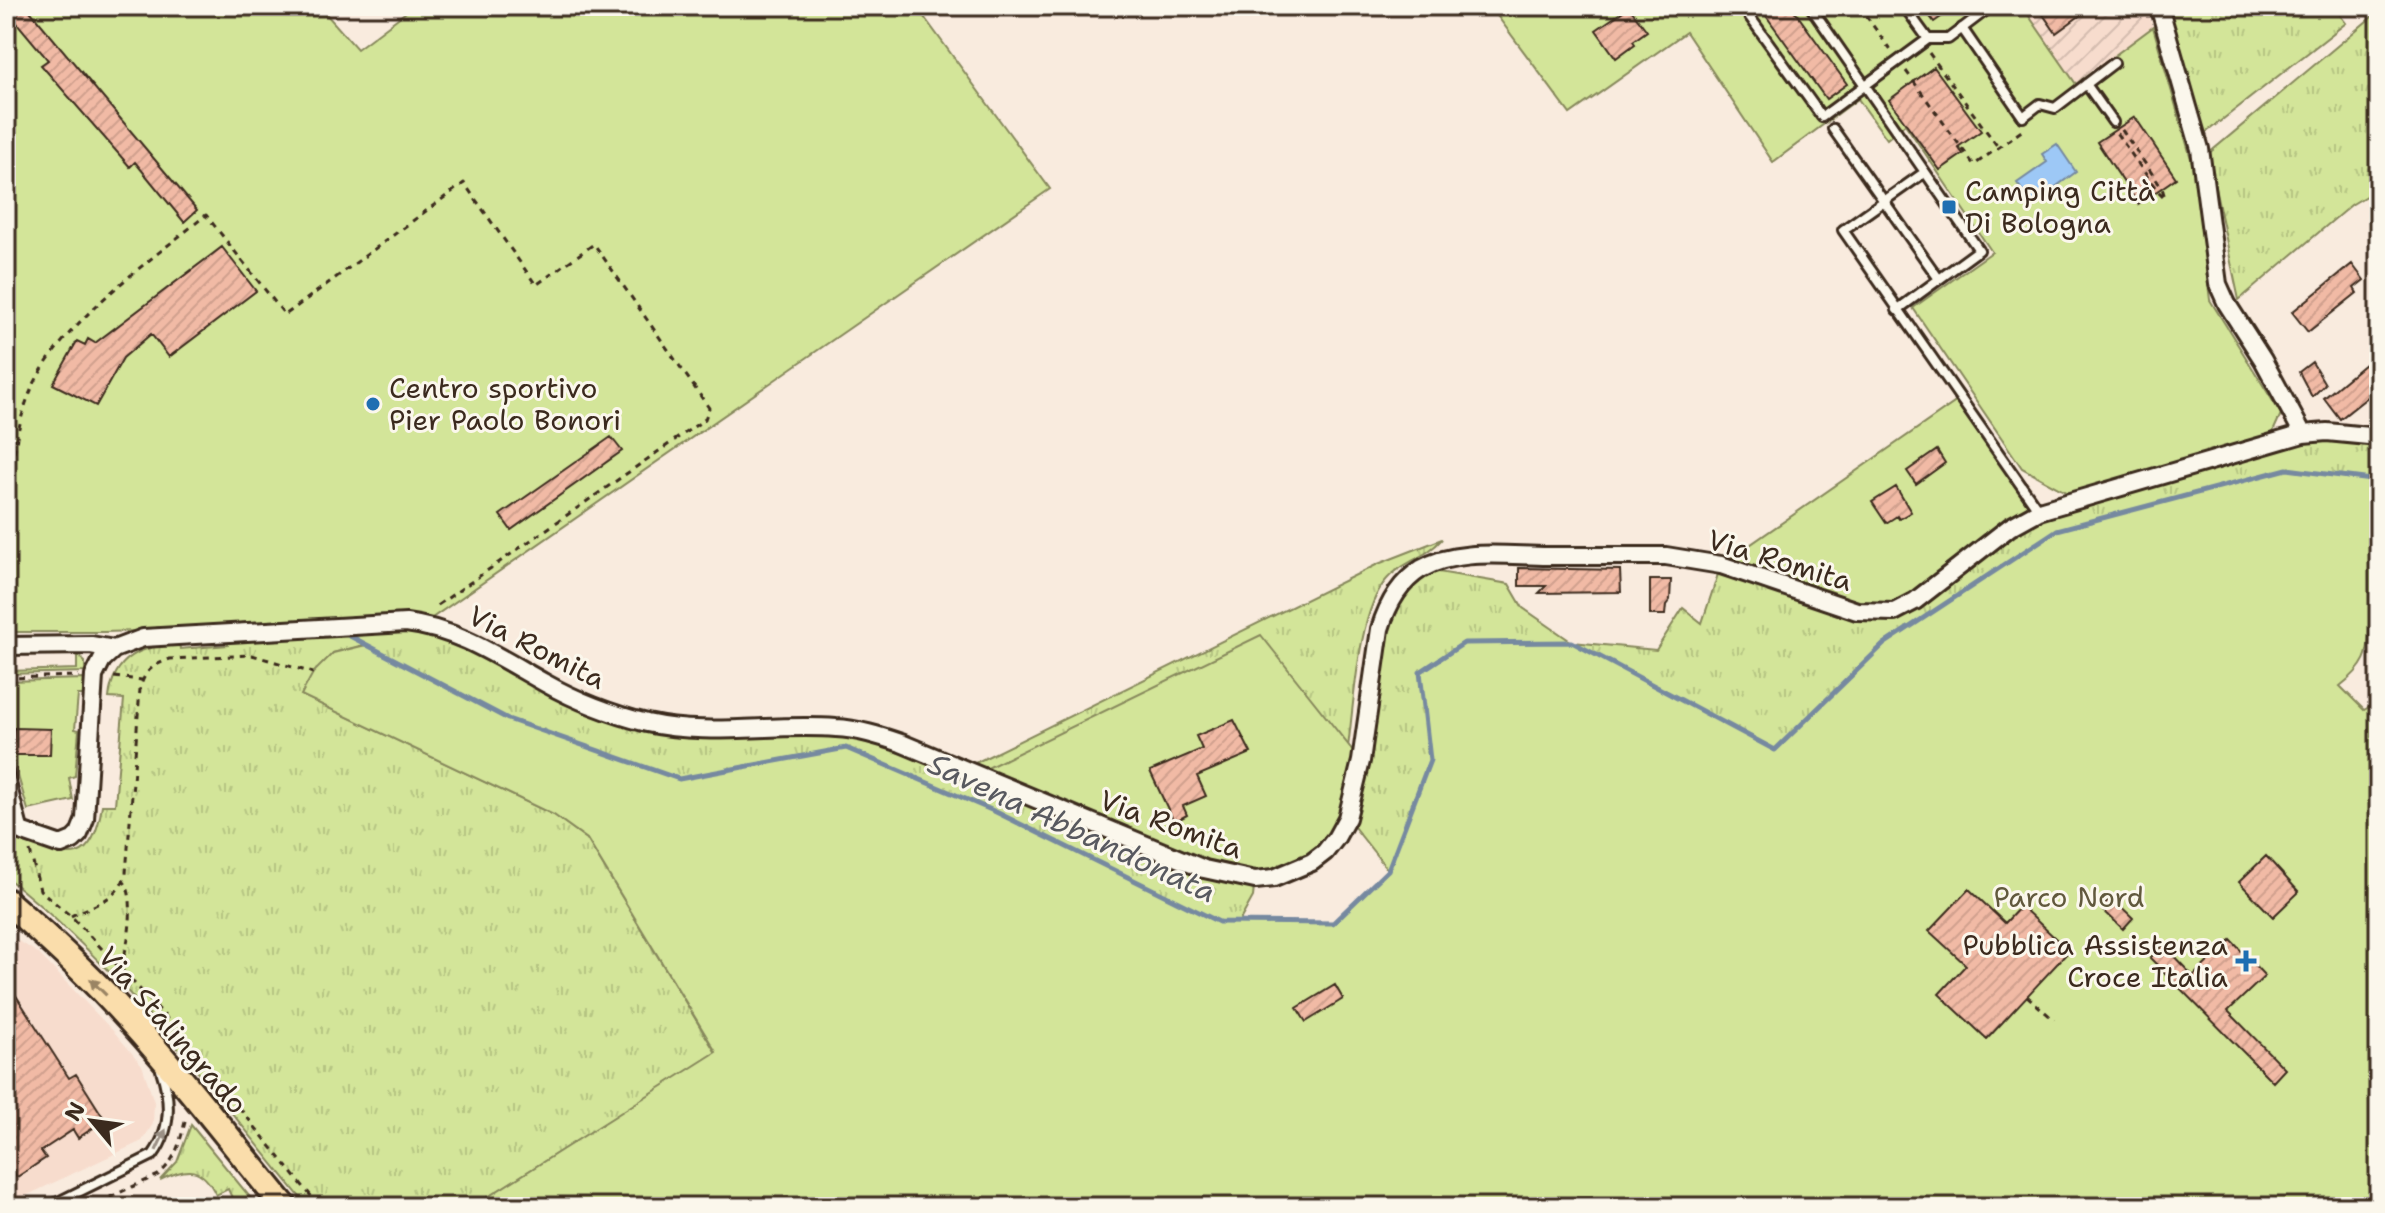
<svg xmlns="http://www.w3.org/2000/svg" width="2385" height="1213" viewBox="0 0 2385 1213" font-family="'Shantell Sans',sans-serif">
<defs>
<pattern id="industrial-furrows" width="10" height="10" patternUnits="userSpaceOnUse" patternTransform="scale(2)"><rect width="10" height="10" fill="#f7dccd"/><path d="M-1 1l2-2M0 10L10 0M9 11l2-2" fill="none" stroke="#d5bdb0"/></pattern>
<pattern id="grass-tufts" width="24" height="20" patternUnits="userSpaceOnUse" patternTransform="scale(2)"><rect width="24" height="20" fill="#d3e599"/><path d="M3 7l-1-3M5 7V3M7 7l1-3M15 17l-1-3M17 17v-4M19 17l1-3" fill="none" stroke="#b6c583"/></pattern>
<pattern id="building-hatch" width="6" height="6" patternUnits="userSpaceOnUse" patternTransform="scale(2)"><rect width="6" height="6" fill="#f1baa5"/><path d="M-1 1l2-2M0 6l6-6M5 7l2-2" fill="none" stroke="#d0a08e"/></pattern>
</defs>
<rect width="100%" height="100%" fill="#f9ebde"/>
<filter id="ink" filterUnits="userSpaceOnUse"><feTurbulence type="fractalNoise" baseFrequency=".0125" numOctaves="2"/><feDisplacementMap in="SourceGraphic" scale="16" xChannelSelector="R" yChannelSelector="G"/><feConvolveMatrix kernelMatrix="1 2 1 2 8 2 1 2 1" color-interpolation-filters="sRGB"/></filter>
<g filter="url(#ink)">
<path fill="#f7dccd" d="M6 933 38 953 115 1033 142 1065 154 1102 153 1124 142 1141 19 1199 7 1207Z"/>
<path fill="url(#industrial-furrows)" d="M2022 6H2146L2153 27 2076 84Z"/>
<path fill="url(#grass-tufts)" stroke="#87885c" stroke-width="2" d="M2168 6H2333L2346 23 2204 134Z
M2379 11V188L2351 205 2239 300 2208 154Z
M2303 434 2379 437V487L2372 480 2287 469 2057 530 1884 644 1775 750 1572 642 1420 672 1430 760 1388 870 1347 818 1380 629 1421 569 1509 584 1523 608 1572 642 1656 650 1683 608 1702 623 1721 565 2010 527Z
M1442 539C1426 558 1401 563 1387 579 1358 610 1354 704 1348 747L1005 778 971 765 1378 564Z
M406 623 511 663 651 724 839 728 1255 880 1253 897 1239 922H1219L996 812 846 748 679 779 508 719 367 644 333 653 302 695 554 815 587 839 716 1053 472 1207H308C213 1091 124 971 6 877V834C55 849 91 882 102 805H115L124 699 109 698C113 656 143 646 179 643L180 649 228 645V639L323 632 348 635Z
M191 1125 258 1207H236L228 1189 216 1195C202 1165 187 1167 160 1180L177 1162Z"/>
<path fill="#d3e599" stroke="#87885c" stroke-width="2" d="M6 6H319L357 49 414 6H916L1050 189 429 620 412 623 104 632H6Z
M1490 6H2022L2076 84 2153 27 2194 169 2210 300 2281 414 2272 434 2071 495 2022 468 1913 308 1992 252 1905 124 1887 139 1858 99 1773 162 1686 32 1570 114Z
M1960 399 2039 511 1915 601 1877 613 1721 565Z
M2287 469 2372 480 2379 487V597C2358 637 2385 652 2340 686L2364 710 2379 701V1207H472L716 1052 587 839 554 815 301 695 313 673 333 653 366 645 508 719 679 779 846 748 996 812 1219 922 1333 923 1388 870 1430 760 1420 672 1464 643 1572 642 1775 749 1884 644 2057 530Z
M1261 635 1361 761 1336 838 1294 872 1233 877 975 774Z
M77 655 85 662V672L6 674V660L7 671 77 669Z
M85 679 84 695H78L75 729 79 730 75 776 69 778 73 800 28 810 6 735V681Z"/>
<path fill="#9dc8f6" stroke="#7689a0" stroke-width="2" d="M2057 144 2076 172 2032 204 2017 183 2047 162 2042 154Z"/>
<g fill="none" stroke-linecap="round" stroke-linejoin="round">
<path stroke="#7689a0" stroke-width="5" d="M340 633 348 635 508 719 679 779 846 748 996 812 1219 922 1333 923 1388 870 1430 760 1420 672 1464 643 1572 642 1775 750 1884 644 2057 530 2287 469 2372 480 2379 487"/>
</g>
<path fill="url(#building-hatch)" stroke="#3b2a1e" stroke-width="2" d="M6 6H26L197 210 184 222 135 162 130 167 41 65 48 60 6 10Z
M1759 6H1791L1847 84 1826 99Z
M1922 6H1957L1934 22Z
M2037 6H2093L2056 33Z
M1629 7 1647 31 1633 41 1635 44 1616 58 1596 30Z
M1934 67 1981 131 1958 147 1963 154 1940 170 1889 100Z
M2135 117 2176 178 2138 204 2097 142Z
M222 247 256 291 169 357 151 334 123 358 96 406 53 384 77 341 85 345 88 339 95 343Z
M2352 264 2364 280 2354 288 2357 293 2308 332 2292 312Z
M2371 359 2379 370V388L2340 419 2324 398Z
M2312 362 2325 384 2312 397 2299 372Z
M611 437 622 451 511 530 500 515Z
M1937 450 1945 463 1916 484 1907 471Z
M1896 487 1911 512 1899 519 1897 516 1886 523 1872 502Z
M1519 568 1620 570 1621 592 1539 593 1546 586H1519Z
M1650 580H1671L1670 600 1666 605 1665 615H1650Z
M1234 720 1251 753 1197 776 1206 796 1183 806 1187 815 1174 822 1150 771 1202 749 1196 736Z
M14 728 51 729 50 755H13Z
M2266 856 2299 892 2273 917 2239 882Z
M1969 889 2005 923 2021 906 2069 951 1987 1039 1939 994 1966 965 1929 931Z
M2111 897 2133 918 2123 929 2101 908Z
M2231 940 2265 976 2228 1011 2285 1069 2273 1082 2150 958 2163 945 2193 976Z
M6 980 69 1078 76 1074 105 1120 78 1138 73 1130 41 1151 46 1158 17 1177 6 1160Z
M1335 985 1343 999 1306 1022 1297 1008Z"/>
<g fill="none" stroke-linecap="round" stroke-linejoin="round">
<defs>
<path id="lane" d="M1742 6 1822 117 1928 39 1904 6
M1810 6 1925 172
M1962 28 2023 117 2040 104 2055 108 2114 63
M1928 39H1948L1985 11 1981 6
M2086 84 2113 122
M1833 129 1939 279
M1897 310 1979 250 1925 172 1843 230 2039 511
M6 764 24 832
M48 1207 153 1155C172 1129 171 1100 161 1070"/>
<path id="street" d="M2159 6 2200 149 2218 284 2227 304 2263 360 2303 434
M6 646 91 645 114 649
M6 826 61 845 73 840 79 834 85 819 94 676 102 660 114 649 143 638 406 623C458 629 500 658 545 683 577 701 611 714 647 723 709 737 773 723 836 728 858 729 880 736 901 743L1204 869 1255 880 1274 878 1312 862 1325 852 1336 838 1347 818 1361 761 1380 629C1387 606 1400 582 1421 569 1457 548 1508 556 1548 556 1588 556 1627 556 1666 556L1721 565 1857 611 1894 612 1915 601 2010 527 2039 511 2303 434 2327 432 2379 437"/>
<path id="primary" d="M6 901C43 933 79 966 113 1002 174 1067 228 1138 285 1207"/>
</defs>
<use href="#lane" stroke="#3b2a1e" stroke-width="14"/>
<use href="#street" stroke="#3b2a1e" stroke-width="22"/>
<use href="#primary" stroke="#3b2a1e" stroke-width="30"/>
<path stroke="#3b2a1e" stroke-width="3" stroke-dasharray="6 6" stroke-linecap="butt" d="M1859 6 1892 52
M1929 53 1998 147
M1906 71 1974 165 2023 130
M2115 120 2162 188 2165 198 2157 190 2110 124Z
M6 512C11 476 14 438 26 403 51 329 146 264 206 215L285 315 464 183 536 285 594 244 709 408 705 419 435 607
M114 677 142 680
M6 678 79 676
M30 851 40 890 73 918 164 1015 320 1207
M71 916C93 905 118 900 126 874L140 689C144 671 153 665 170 659L252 655 313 673
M120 966C129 950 136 895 124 882
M2027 996 2054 1020
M88 1207 158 1175C177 1159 180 1141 186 1118"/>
<use href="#lane" stroke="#fbf7ec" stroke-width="8"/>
<use href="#street" stroke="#fbf7ec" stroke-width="16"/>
<use href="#primary" stroke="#faddab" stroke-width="24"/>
</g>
<defs><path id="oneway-solid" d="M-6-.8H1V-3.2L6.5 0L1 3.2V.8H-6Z" transform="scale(2)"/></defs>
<use fill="#9a8464" href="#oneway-solid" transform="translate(98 987) rotate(-135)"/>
<use fill="#9b9085" href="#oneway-solid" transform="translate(161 1140) rotate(-65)"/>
</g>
<g fill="#1f6fb2" stroke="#fbf7ec" stroke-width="3">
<rect x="1941" y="199" width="16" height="16" rx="4"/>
<circle cx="373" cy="404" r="8"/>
<path d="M2242 949h8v8h8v8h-8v8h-8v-8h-8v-8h8z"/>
</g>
<g text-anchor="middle" stroke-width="6" stroke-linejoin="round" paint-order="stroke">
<g font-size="28" fill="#3b2a1e" stroke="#fbf7ec" text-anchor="start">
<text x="1965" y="201">Camping Città<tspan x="1965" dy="32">Di Bologna</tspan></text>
<text x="389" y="398">Centro sportivo<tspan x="389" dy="32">Pier Paolo Bonori</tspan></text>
<text x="2228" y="955" text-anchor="end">Pubblica Assistenza<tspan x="2228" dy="32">Croce Italia</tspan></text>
</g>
<g font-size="28" fill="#3b2a1e" stroke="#fbf7ec">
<text transform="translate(1780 560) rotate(17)" y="10">Via Romita</text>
<text transform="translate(537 647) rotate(27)" y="10">Via Romita</text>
<text transform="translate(1171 824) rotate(20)" y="10">Via Romita</text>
<text transform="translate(173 1030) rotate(49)" y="10">Via Stalingrado</text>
</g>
<g font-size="28" fill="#61593d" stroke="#fbf7ec">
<text x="2069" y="907">Parco Nord</text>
</g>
<g font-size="30" font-style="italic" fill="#58595f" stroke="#fbf7ec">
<text transform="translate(1072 828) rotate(25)" y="10">Savena Abbandonata</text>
</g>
</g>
<rect width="2385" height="1213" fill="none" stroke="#fbf7ec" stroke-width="32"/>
<rect x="16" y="16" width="2353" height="1181" fill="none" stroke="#3b2a1e" stroke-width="3" filter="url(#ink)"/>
<g transform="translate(92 1121) rotate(299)" stroke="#fbf7ec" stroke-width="6" paint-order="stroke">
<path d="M0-6L14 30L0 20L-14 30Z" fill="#3b2a1e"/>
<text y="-12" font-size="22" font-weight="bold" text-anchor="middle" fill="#3b2a1e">N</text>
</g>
</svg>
